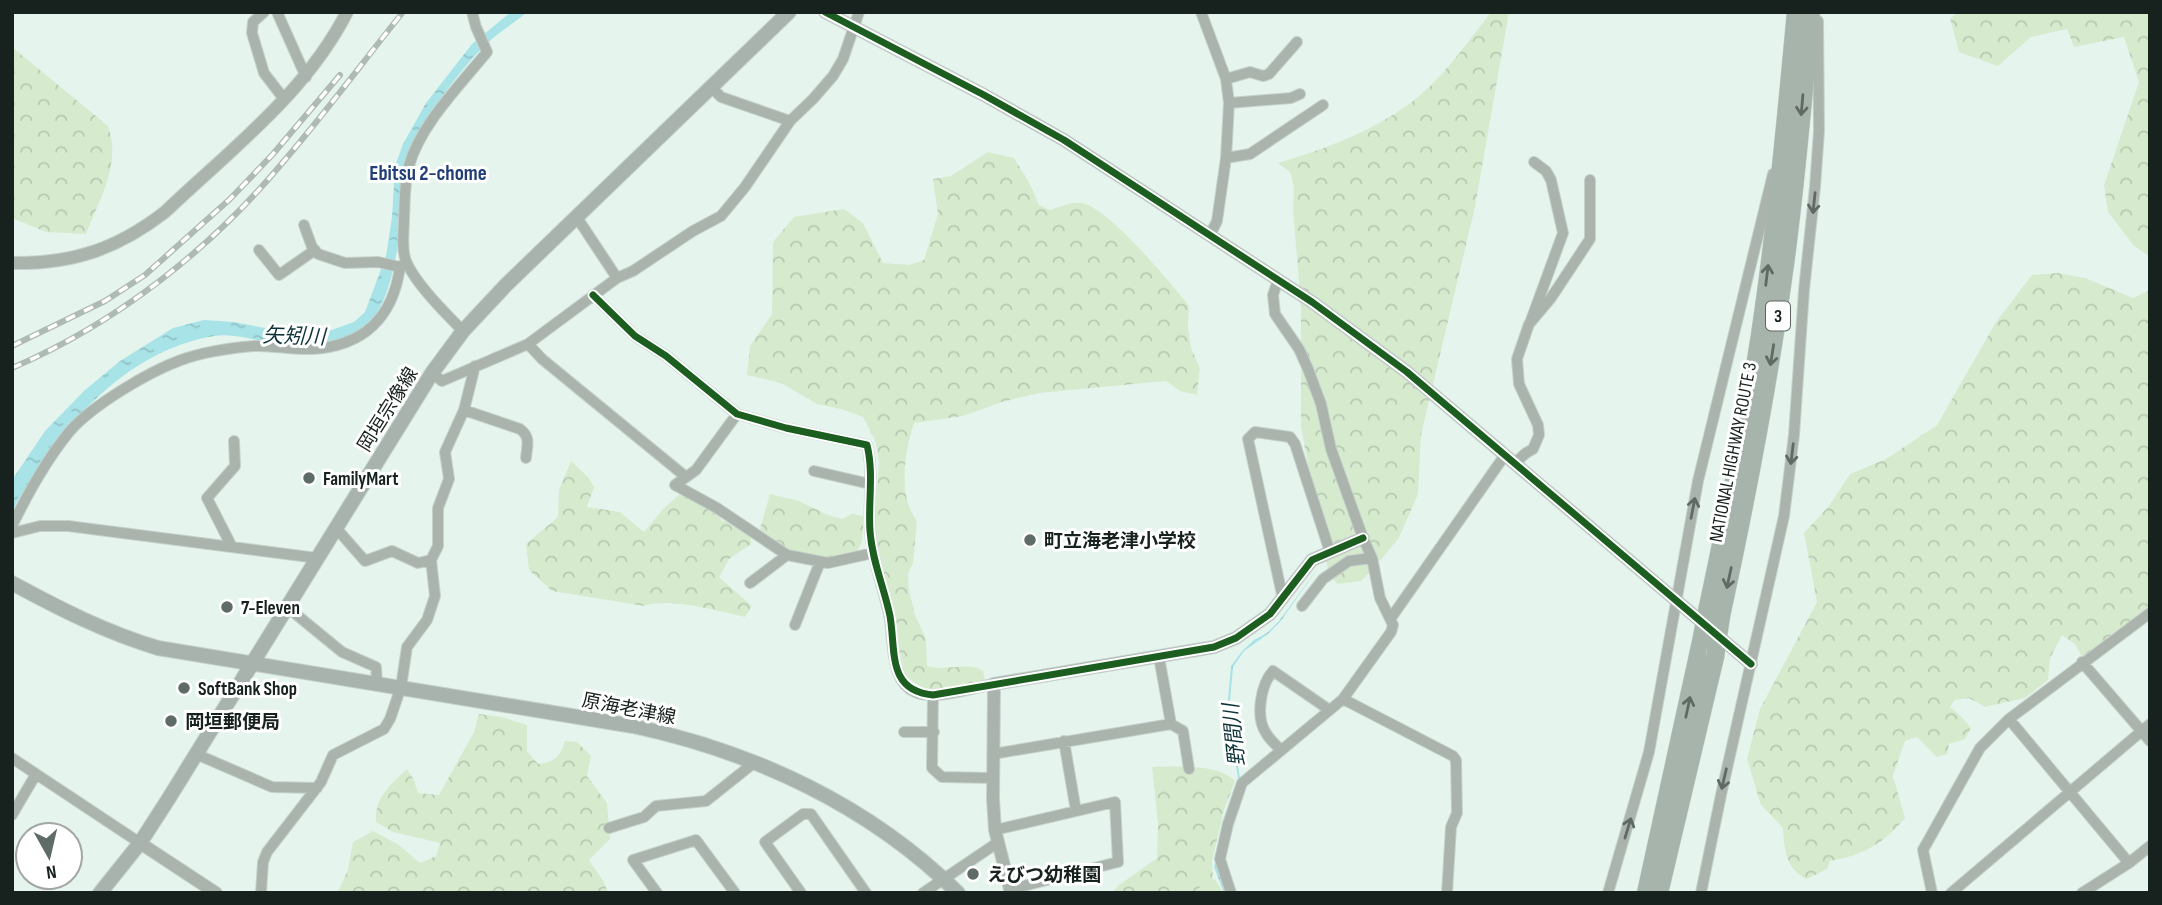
<svg xmlns="http://www.w3.org/2000/svg" width="2162" height="905" viewBox="0 0 2162 905" font-family="'Sofia Sans Condensed','Noto Sans JP',sans-serif">
<defs>
<pattern id="forest-crowns" width="20" height="18" patternUnits="userSpaceOnUse" patternTransform="scale(1.75)"><rect width="20" height="18" fill="#d6ebce"/><path d="M2 6a3 3 0 1 1 6 0M12 15a3 3 0 1 1 6 0" fill="none" stroke="#b7c9b0"/></pattern>
<pattern id="water-ripples" width="26" height="14" patternUnits="userSpaceOnUse" patternTransform="scale(1.75)"><rect width="26" height="14" fill="#a8e3e7"/><path d="M2 4q2-2 4 0t4 0M15 11q2-2 4 0t4 0" fill="none" stroke="#90c2c6"/></pattern>
</defs>
<rect width="100%" height="100%" fill="#e5f5ee"/>
<path fill="url(#forest-crowns)" d="M1491 12H1509L1475 207 1421 435 1418 494 1399 538 1372 570 1361 581 1337 584 1328 570 1301 427V307L1293 210 1294 187 1290 172 1278 163C1335 146 1396 123 1437 79 1457 58 1474 34 1491 12Z
M1959 12H2150V257L2134 246 2108 212 2104 185 2139 82 2124 37 2074 47 2067 29 2031 37 1998 66 1959 52 1950 18Z
M12 47 108 126C122 163 99 200 86 234L46 232 12 218Z
M988 152 1014 158 1029 182 1039 205 1050 210C1060 207 1070 202 1081 203 1106 205 1172 284 1189 306L1188 327 1191 348 1200 368 1197 395 1180 391 1166 381 1039 393 1002 402 963 416 914 423C905 451 897 495 917 521L913 563 908 574 909 590 915 615 926 639 927 666C945 672 969 661 983 671L985 680C955 689 927 701 904 673L874 524 879 462 875 440 863 417 841 409 817 404 781 383 747 375 750 346 772 314 773 242 794 217 844 209 863 223 883 263 909 265 924 260 938 214 933 179 951 176Z
M2058 273 2085 278 2133 298 2150 290V612L2082 657 2075 644 2062 635 2050 658 2048 680 2025 698 1985 707 1969 698 1955 700 1950 707 1962 717 1971 728 1965 739 1949 744 1947 754 1937 757 1917 737 1905 741 1893 776 1905 818C1883 844 1864 855 1830 861L1827 869 1807 879C1786 870 1784 848 1783 828L1761 805 1747 759 1760 709 1817 602 1804 533 1829 506 1850 474 1886 459 1937 425 1996 322 2032 275Z
M571 461 588 477 594 487 587 507 620 512 644 532 664 508 680 494C697 500 713 504 722 521H734L751 533V544L729 559 719 577 752 606 745 617C717 611 671 597 644 606L552 591 529 570 526 544 558 517 559 490Z
M770 494 799 501 828 515 842 519 852 514 863 516C863 526 864 540 859 548 848 568 797 555 781 547 774 543 767 535 760 529Z
M479 714 502 717 527 725V751L538 764C555 762 560 757 565 741L577 742 591 756 587 776 607 803 610 839 589 860 604 882 608 893H337L348 870 353 842 373 831 399 845 420 863 436 856 440 843 393 832 376 822C374 798 391 784 407 769L414 780 418 793 439 795 474 732Z
M1152 767C1175 767 1218 763 1235 781L1224 810 1212 861 1213 880 1201 886 1196 893H1112L1119 885 1157 858 1158 824Z"/>
<path fill="#d6ebce" d="M1215 879 1223 893H1196L1201 886Z"/>
<path fill="url(#water-ripples)" d="M511 12H527C516 22 503 29 492 39 465 62 421 121 408 154 403 198 400 286 372 320 348 348 301 347 267 342 250 339 232 333 214 336 122 351 53 435 12 512V480L45 431 85 390 120 361 173 328 204 320 234 322 295 334 326 332 354 322 365 312 386 256 392 217 395 166 403 144 426 103 472 44Z
M1321 564 1280 622 1268 634 1244 651 1233 667 1229 712 1240 778 1225 824 1216 866 1227 893H1224L1214 867 1222 823 1238 778 1227 711 1231 666 1243 650 1254 640 1267 633 1279 621Z"/>
<g fill="none" stroke-linecap="round" stroke-linejoin="round">
<defs>
<path id="minor" d="M264 12 253 22 252 33 264 73 284 99
M277 12 306 77
M1201 12 1226 79 1229 103 1226 158 1217 221 1210 235
M1226 79 1250 72 1263 76 1269 74 1297 42
M711 87 721 97 790 121
M1229 103 1291 98 1300 94
M1226 158 1250 154 1323 105
M576 216 617 278
M304 225 312 247 318 254 345 263 378 262 400 267 404 264
M259 250 279 275 315 250
M593 295 635 336 666 356 737 414 786 428 867 445C874 473 868 502 870 530 872 560 883 586 889 614 893 633 891 654 898 672 901 681 906 688 915 692 933 701 973 688 994 684
M1530 323 1563 233 1551 180 1546 171 1534 162
M463 331C446 314 415 283 406 261 401 248 404 232 404 219 405 201 404 183 409 166 420 125 461 84 487 52L476 27 472 12
M528 344 542 359 686 477
M432 373 442 381 528 344 617 278 633 271 693 231 721 216 745 187 790 121 813 99 833 76 843 59 859 12
M464 410 520 429C531 437 527 446 526 458
M737 414 696 470 675 485 717 508 787 555
M1515 463 1526 453 1533 449 1539 435 1538 425 1519 384 1517 359 1529 324 1551 298 1590 239V180
M814 471 870 484
M12 526C28 493 46 460 70 431 93 405 148 372 181 360 203 352 230 348 254 346 273 345 293 350 312 349 363 346 393 318 400 267
M336 528 365 561 392 551 418 563 431 560
M12 533 40 526H68L317 558
M231 545 207 498 235 466 234 441
M750 583 787 555 828 563 873 553
M1283 599 1248 439 1255 432 1290 437 1295 444 1330 552
M1302 606 1323 579 1349 561 1372 558
M287 607 342 652 376 667 377 684
M1391 618 1505 455
M795 625 820 562
M2082 662 2150 741
M933 695 932 768 942 777 993 778
M1343 699 1453 756 1456 760 1457 813 1451 827 1447 893
M2009 719 2129 863
M1171 724 1183 731 1189 769
M904 732H934
M1064 741 1076 811
M1281 750C1276 745 1269 739 1266 733 1255 717 1261 684 1273 671L1328 709
M196 754 272 787 317 788
M993 754 1171 724 1159 657
M12 758 140 843
M12 815 36 774
M609 828 644 817 656 806 706 801 755 762
M995 830 1115 802 1118 862 1011 889
M261 893 263 862 267 852 321 782 333 755 384 729 390 719 401 687 407 647 427 620 435 596 431 560 438 546V508L449 479 445 452 464 410 475 366
M657 893 633 860 696 840 735 893
M801 893 765 842 803 814H811L866 893
M923 893 997 843
M1231 893 1220 859 1228 824 1242 783 1343 699 1391 632 1393 625 1380 598 1372 558 1363 538 1331 449 1321 404 1308 369 1299 349 1275 314 1273 295 1278 280
M1608 893 1649 752 1698 481 1773 174
M1701 893 1721 795 1784 516 1794 435 1804 290 1815 187 1819 131 1818 21
M1932 893 1923 850 1980 748 2009 719 2150 613
M1951 893 2150 724
M2082 893 2129 863 2150 846"/>
<path id="tertiary" d="M825 12 984 95 1064 140 1312 302 1407 372 1751 664
M12 263C73 264 117 249 165 212 230 150 306 93 347 12
M140 843 216 893
M1011 893 995 830 993 799 994 684 1214 647 1236 638 1270 614 1312 560 1363 538"/>
<path id="secondary" d="M12 583C60 609 105 632 158 648L633 726C754 752 869 805 958 893
M100 893 140 843 169 798 432 373 463 331 506 285 789 12"/>
<path id="trunk" d="M1708 607C1727 517 1746 426 1760 335 1776 228 1786 120 1796 12
M1721 616C1746 501 1768 387 1784 271 1796 185 1803 99 1811 12
M1646 893 1701 642
M1659 893 1715 657"/>
</defs>
<use href="#minor" stroke="#c6d1cd" stroke-width="12"/>
<use href="#tertiary" stroke="#c6d1cd" stroke-width="14"/>
<use href="#secondary" stroke="#c6d1cd" stroke-width="16"/>
<use href="#trunk" stroke="#c6d1cd" stroke-width="19"/>
<use href="#minor" stroke="#aab4ad" stroke-width="10"/>
<use href="#tertiary" stroke="#aab4ad" stroke-width="12"/>
<use href="#secondary" stroke="#a7b3ac" stroke-width="14"/>
<use href="#trunk" stroke="#a7b4ac" stroke-width="18"/>
<defs>
<path id="rail" d="M12 346 105 301 145 275 230 199 273 154 340 75
M12 368C117 323 211 249 284 161 325 113 363 62 403 12"/>
</defs>
<use href="#rail" stroke="#afbab4" stroke-width="6"/>
<use href="#rail" stroke="#fff" stroke-width="3.5" stroke-dasharray="10" stroke-linecap="butt"/>
<defs>
<path id="trunk-bridge" d="M1701 642 1708 607
M1715 657 1721 616"/>
</defs>
<use href="#trunk-bridge" stroke="#c6d1cd" stroke-width="19" stroke-linecap="butt"/>
<use href="#trunk-bridge" stroke="#a7b4ac" stroke-width="18"/>
<defs>
<path id="cycleway" d="M825 12 984 95 1064 140 1312 302 1407 372 1751 664
M593 295 635 336 666 356 737 414 786 428 867 445C874 473 868 502 870 531 872 561 884 587 890 616 896 651 887 691 933 695L1214 647 1236 638 1270 614 1312 560 1363 538"/>
</defs>
<use href="#cycleway" stroke="#fff" stroke-width="11"/>
<use href="#cycleway" stroke="#1b5e20" stroke-width="7"/>
</g>
<defs><path id="oneway-shaft" d="M-6 0H5M1.5-3L5.5 0L1.5 3" fill="none" stroke-width="1.6" stroke-linecap="round" stroke-linejoin="round" transform="scale(1.75)"/></defs>
<g stroke="#5f6a64">
<use href="#oneway-shaft" transform="translate(1802 105) rotate(95)"/>
<use href="#oneway-shaft" transform="translate(1767 275) rotate(-83)"/>
<use href="#oneway-shaft" transform="translate(1772 355) rotate(99)"/>
<use href="#oneway-shaft" transform="translate(1729 578) rotate(102)"/>
<use href="#oneway-shaft" transform="translate(1688 707) rotate(-78)"/>
</g>
<g stroke="#606a65">
<use href="#oneway-shaft" transform="translate(1814 203) rotate(96)"/>
<use href="#oneway-shaft" transform="translate(1792 454) rotate(97)"/>
<use href="#oneway-shaft" transform="translate(1693 508) rotate(-79)"/>
<use href="#oneway-shaft" transform="translate(1724 779) rotate(103)"/>
<use href="#oneway-shaft" transform="translate(1628 828) rotate(-73)"/>
</g>
<g fill="#5f6b66" stroke="#fff" stroke-width="2.5">
<circle cx="309" cy="478" r="7"/>
<circle cx="1030" cy="540" r="7"/>
<circle cx="227" cy="607" r="7"/>
<circle cx="184" cy="688" r="7"/>
<circle cx="171" cy="721" r="7"/>
<circle cx="973" cy="874" r="7"/>
</g>
<g text-anchor="middle" stroke-width="6" stroke-linejoin="round" paint-order="stroke">
<rect fill="#fff" stroke="#5d6461" stroke-width="2" x="1766" y="301.5" width="24" height="29" rx="5"/>
<g font-size="18" font-weight="bold" fill="#17211d">
<text x="1778" y="322">3</text>
</g>
<g font-size="19" fill="#17211d" stroke="#fff">
<text transform="translate(387 409) rotate(-58)" y="7">岡垣宗像線</text>
<text transform="translate(1732 452) rotate(-79)" y="7">NATIONAL HIGHWAY ROUTE 3</text>
<text transform="translate(629 708) rotate(11)" y="7">原海老津線</text>
</g>
<g font-size="19" font-weight="bold" fill="#17211d" stroke="#fff" text-anchor="start">
<text x="323" y="485">FamilyMart</text>
<text x="1044" y="547">町立海老津小学校</text>
<text x="241" y="614">7-Eleven</text>
<text x="198" y="695">SoftBank Shop</text>
<text x="185" y="728">岡垣郵便局</text>
<text x="987" y="881">えびつ幼稚園</text>
</g>
<g font-size="21" font-weight="bold" fill="#213f76" stroke="#fff">
<text x="428" y="180">Ebitsu 2-chome</text>
</g>
<g font-size="21" font-style="italic" fill="#0e3439" stroke="#fff">
<text transform="translate(294 336) rotate(2)" y="7">矢矧川</text>
<text transform="translate(1234 735) rotate(-96)" y="7">野間川</text>
</g>
</g>
<rect width="2162" height="905" fill="none" stroke="#17211d" stroke-width="28"/>
<g transform="translate(49 856) rotate(172)"><circle r="33" fill="#ffffff" stroke="#a2a6a5" stroke-width="2"/>
<path d="M0-5L12 26L0 18L-12 26Z" fill="#5f6b66"/>
<text y="-10" font-size="19" font-weight="bold" text-anchor="middle" fill="#17211d">N</text>
</g>
</svg>
